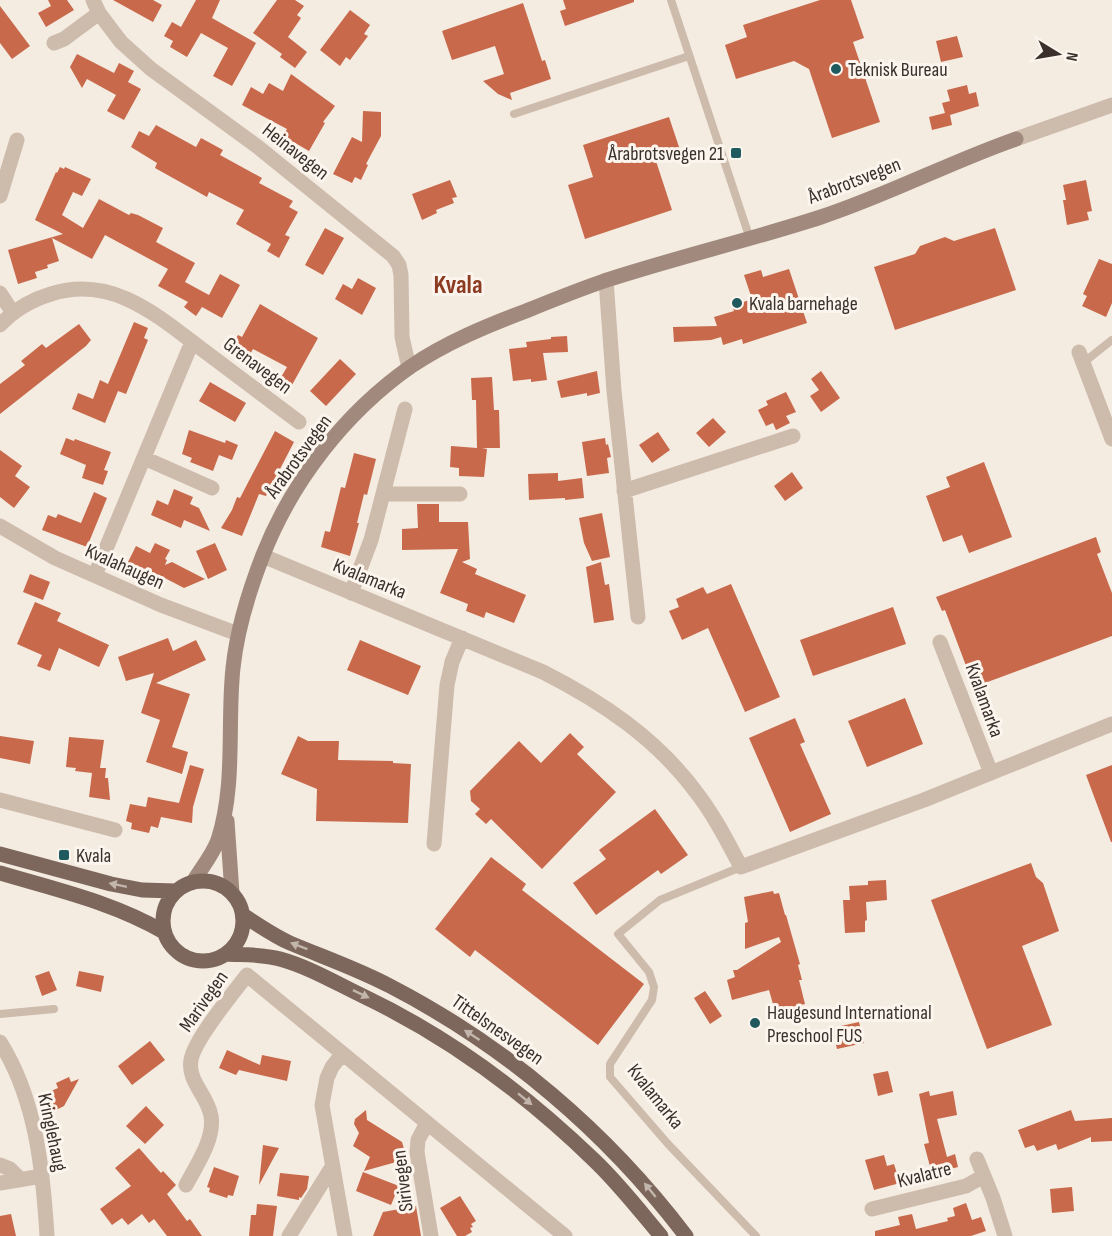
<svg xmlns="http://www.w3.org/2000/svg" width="1112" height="1236" viewBox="0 0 1112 1236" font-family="'Sofia Sans Condensed',sans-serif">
<rect width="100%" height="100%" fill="#f4ebe1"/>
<path fill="#c8694b" d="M48 0H67L74 10 46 27 38 13 51 6Z
M113 0H153L162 5 153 22Z
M196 0H220L212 18 256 43 232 86 213 76 228 48 201 33 187 57 170 47 173 41 164 36 172 22 181 27Z
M277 0H295L304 6 297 15 301 18 288 37 307 52 295 68 280 57 282 54 253 33Z
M563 0H634V2L565 26 560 11 566 9Z
M820 0H851L864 38 853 42 880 122 832 138 809 69 794 61 736 79 725 45 747 37 743 25Z
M523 3 542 61 545 60 551 79 510 93 512 100 498 94 483 81 504 74 495 46 452 60 442 31Z
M0 6 30 46 12 59 0 43Z
M350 10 370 25 364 34 368 36 350 60 346 57 340 66 320 50Z
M957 36 963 57 941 62 936 41Z
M77 54 114 73 119 63 134 71 128 82 141 89 124 120 107 111 116 95 87 79 82 88 70 67Z
M291 74 335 106 323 122 325 123 309 151 283 136 287 129 242 105 251 87 263 94 269 83 283 91Z
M967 85 969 94 976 92 979 106 950 115 952 125 932 130 929 117 945 113 942 103 950 101 947 90Z
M363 111 381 112V136L366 164 368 165 361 180 355 177 352 183 333 174 352 137 362 142Z
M669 117 680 150 655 158 672 210 585 239 568 185 593 177 583 145Z
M156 125 196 147 201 138 223 150 220 155 262 178 259 183 293 201 289 207 298 212 285 235 290 237 279 258 267 251 271 244 236 224 244 210 209 192 207 197 155 168 157 163 131 147 139 131 149 136Z
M60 167 64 169 65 167 91 179 82 196 73 192 62 215 83 228 99 199 129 215 131 213 138 215 163 228 156 242 195 263 185 282 209 295 220 274 240 285 222 318 202 307 196 316 184 307 188 302 158 286 168 269 105 235 92 259 52 238 59 261 47 265 48 268 35 272 37 278 18 284 8 250 63 234 35 220 56 172 57 173Z
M450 180 457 197 452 198 454 203 436 210 437 213 422 220 412 194Z
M1086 180 1092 211 1087 212 1089 220 1067 225 1063 200H1066L1063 185Z
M325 228 344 238 323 275 305 265Z
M995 228 1016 290 895 330 874 267 915 254 920 246 945 237 954 241Z
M1099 259 1112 264V303L1106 317 1082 306 1087 296 1083 294Z
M789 269 807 323 743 344 742 339 723 345 721 337 711 340 674 342 673 327 717 326 714 317 734 311 732 306 752 299 744 275 761 270 763 277Z
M358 278 376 288 362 315 335 299 343 284 352 289Z
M260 304 318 338 292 385 280 379 287 367 253 349 248 358 230 349 238 335 242 337Z
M134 322 148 328 144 338 148 340 126 394 118 391 105 423 72 409 78 393 93 399 100 380 108 384Z
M79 324 91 340 86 346 0 414V384L25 365 21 361 42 344 46 348Z
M567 336 568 352 543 353 547 380 531 382V379L513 381 509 349 527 347 526 342 551 339V337Z
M340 359 356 374 326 406 310 391Z
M597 371 600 393 587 396V393L561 398 557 381Z
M821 371 840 398 821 412 810 396 819 390 811 379Z
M492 377 494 410H499L500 448H482L487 449 484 477 459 476V468L450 467 451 446 477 448 476 400H472L471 378Z
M210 382 246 403 235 422 199 401Z
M786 392 796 412 786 416 790 423 776 430 773 423 766 426 758 410 768 405 766 401Z
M713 418 726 432 709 447 696 433Z
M189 430 225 443 226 440 238 445 232 460 219 455 213 471 190 462 192 458 182 454Z
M275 431 294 442 266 496 259 494 242 536 221 528 232 510 237 497 240 498Z
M658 432 670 450 652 463 639 445Z
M66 438 74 441 75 439 111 452 104 470 108 471 103 485 82 478 86 465 60 454Z
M605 438 606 445 608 444 611 457 607 458 609 473 587 476 582 442Z
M0 450 22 466 15 476 30 487 14 508 0 497Z
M354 453 376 459 367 495 364 494 357 523H359L350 556 321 547 325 531 330 532 341 487 345 488Z
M984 462 1012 537 969 553 962 535 943 542 926 496 950 487 946 477Z
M792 472 803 488 785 501 774 486Z
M558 473V481L582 478 584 498 565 500V498L529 500 528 474Z
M174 489 193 497 190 504 199 508 210 531 184 520 181 528 151 515 157 500 168 505Z
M94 492 107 498 87 547 42 530 48 515 56 518 58 514 81 523Z
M417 504H439V522H468L470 559 462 562 477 569 475 574 526 595 514 623 486 612 484 618 466 611 468 604 440 593 458 549 402 550V529L418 528Z
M602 513 610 557 592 561 584 543 579 518Z
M1096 537 1101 552 1097 554 1112 593V636L974 687 945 610 942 611 936 597Z
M155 543 170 550 165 559 167 560 165 565 172 562 205 579 184 588 159 575 157 579 127 564 136 546 150 553Z
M215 543 227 570 208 579 196 551Z
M601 562 605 585 609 584 614 620 594 623 586 567Z
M30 574 50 582 43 600 23 592Z
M731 584 780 697 745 712 708 628 682 640 669 611 679 607 676 599 703 587 707 594Z
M35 602 61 613 57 621 109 645 99 667 59 648 50 671 37 666 42 655 17 644Z
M893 607 906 644 813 676 800 640Z
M168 638 173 651 196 640 206 660 156 683 190 694 172 747 188 752 182 774 146 762 160 720 141 713 154 673 126 681 118 657Z
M360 640 421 666 408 695 347 670Z
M905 698 923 744 867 767 848 721Z
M795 718 805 742 800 744 831 814 790 832 749 738Z
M570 733 584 747 577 754 616 792 542 869 491 819 486 824 475 814 480 809 471 801 470 791 519 741 541 763Z
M0 736 34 741 30 764 0 758Z
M298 736 308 741H339L338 760 393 761V763L411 764 408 823 316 821 317 789 281 774Z
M69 737 104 740 100 768H106L105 778H108L110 800 89 797 92 773 75 771 76 768 66 767Z
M190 765 204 769 193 807 192 823 161 817 158 828 151 826 149 833 131 829 132 823 126 821 130 804 146 807 148 797 179 803Z
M1112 765V842H1111L1086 775Z
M655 809 688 855 661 874 658 870 596 915 573 883 606 859 599 850Z
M491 857 526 884 522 890 644 984 598 1045 475 950 470 957 435 929Z
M1031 863 1036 877 1043 883 1059 931 1022 946 1052 1025 987 1049 931 900Z
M886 880 887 900 866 902 867 920 865 921V932L845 933 843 900H850L849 886 868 885V881Z
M773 891 774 894 779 893 785 915H786L800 964 798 965 802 980H799L805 1004 793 1007 794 1012 777 1018 769 990 732 1000 727 980 735 977 733 970H737L781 942 779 937 745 949V923L748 922 744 897Z
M49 971 57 990 42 996 35 976Z
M79 971 104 976 101 992 76 986Z
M705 991 722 1016 710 1024 694 998Z
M859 1022 864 1043 837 1049 832 1028Z
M150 1041 165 1060 132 1085 118 1066Z
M227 1050 260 1065 262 1055 291 1061 287 1081 239 1070 236 1075 219 1068Z
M888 1071 893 1092 878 1096 873 1074Z
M69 1077 71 1082 79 1079 64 1106 50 1113 42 1095 58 1088 56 1083Z
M929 1091 930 1096 953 1091 957 1115 937 1119 947 1157 955 1154 958 1167 932 1174 924 1144 929 1143 919 1094Z
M146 1106 164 1125 145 1144 126 1126Z
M366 1110 367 1120 402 1142 407 1159 364 1171 370 1157 353 1146 359 1133 354 1124 355 1119Z
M1071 1110 1075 1121 1112 1118V1141L1091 1142V1137L1058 1150 1056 1144 1037 1151 1034 1145 1025 1148 1018 1130Z
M263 1145 279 1148 259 1185Z
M139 1148 161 1173 163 1171 176 1185 167 1194 187 1221 190 1219 202 1236H167L154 1219 149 1223 142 1214 128 1225 122 1218 112 1225 100 1209 131 1186 115 1168Z
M884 1155 887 1166 894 1164 900 1183 874 1190 865 1160Z
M214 1167 239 1176 233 1196 228 1195 227 1198 209 1192 210 1188 207 1187Z
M363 1172 399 1186 391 1205 356 1191Z
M280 1173 309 1176 307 1189 301 1198 299 1197V1200L277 1196Z
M1072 1187 1074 1211 1052 1213 1050 1189Z
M460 1196 476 1221 471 1224 473 1227 470 1228 472 1232 465 1236H457L440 1208Z
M966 1203 972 1220 981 1217 986 1231 971 1236H875V1231L900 1225 898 1217 912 1214 916 1229 948 1221 947 1218 955 1216 953 1208Z
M257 1204 277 1206 273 1236H249L251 1215H256Z
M416 1206 421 1236H373L383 1212Z
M11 1214 16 1236H0V1216Z"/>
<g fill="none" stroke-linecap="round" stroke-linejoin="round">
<path stroke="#cdbbac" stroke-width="8" d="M671 0 750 239
M514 114 689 56
M1083 363 1112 340
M741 867 660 900 618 934 649 972 654 987 652 1000 610 1064V1077L668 1144 756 1236
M0 1014 54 1009"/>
<path stroke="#cdbbac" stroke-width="15" d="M93 0 99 13 121 42 151 69 258 147 393 256 399 265 401 275 402 337 409 368
M54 43 64 39 99 13
M0 196 17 140
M606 280 614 391 638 617
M0 293 13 313
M0 325C14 310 31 300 51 294 114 274 160 318 207 353 238 376 268 399 299 422
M1079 352 1112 439
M144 458 212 488
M624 491 793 436
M384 494H460
M0 526 55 558 161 605 238 634
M263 556 543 672C602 702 656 738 696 792 714 815 727 841 741 867L924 800 1112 724
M95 575 192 342
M351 593 371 540 405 409
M940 642 991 773
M0 800 115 830
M434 844 447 685 452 662 462 638
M0 1042C36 1099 43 1170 47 1236
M342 1054 332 1067 327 1078 322 1105 345 1236
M427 1123 418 1140 417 1152 431 1236
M977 1159 993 1198 1005 1236
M0 1165 10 1169 20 1179
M0 1183 42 1176
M186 1185C196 1166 215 1139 211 1116 208 1096 187 1081 191 1060 194 1040 233 993 247 975L565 1236
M872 1209 966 1186 984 1176
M289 1236 332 1167"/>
<path stroke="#cdbbac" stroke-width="15" d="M1016 139 1112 105"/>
<path stroke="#a18a7d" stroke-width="15" d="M227 821 232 893
M193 882C201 869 213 854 218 840 236 785 227 724 233 668 237 629 249 591 263 555 292 481 345 413 410 367 445 343 486 326 526 311 553 300 580 289 607 280 678 257 750 240 821 217 888 195 950 162 1016 139"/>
<path stroke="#7d675c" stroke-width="15" d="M0 854 111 884 142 890 176 891
M0 873C57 890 112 902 164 932
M163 921a40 40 0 1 1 80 0a40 40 0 1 1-80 0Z
M243 915C258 925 274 936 290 943 323 957 358 969 390 986 506 1046 607 1132 686 1236
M226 954C244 955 263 954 280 959 309 967 336 983 363 996 449 1037 527 1095 595 1161 619 1184 640 1211 661 1236"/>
</g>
<defs><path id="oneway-solid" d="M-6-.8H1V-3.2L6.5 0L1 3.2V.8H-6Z" transform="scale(1.5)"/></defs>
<g fill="#c2b5ac">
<use href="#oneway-solid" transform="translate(118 885) rotate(-168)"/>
<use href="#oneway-solid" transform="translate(299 946) rotate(-159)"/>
<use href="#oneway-solid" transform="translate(361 994) rotate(26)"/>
<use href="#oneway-solid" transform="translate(472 1035) rotate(-147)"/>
<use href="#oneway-solid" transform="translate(525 1099) rotate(39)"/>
<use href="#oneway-solid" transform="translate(650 1190) rotate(-129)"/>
</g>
<g fill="#1f5a5e" stroke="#fbf5ee" stroke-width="2">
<circle cx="836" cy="69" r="6"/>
<rect x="730" y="147" width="12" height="12" rx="3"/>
<circle cx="737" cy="303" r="6"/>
<rect x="58" y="849" width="12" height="12" rx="3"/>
<circle cx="755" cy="1023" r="6"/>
</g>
<g text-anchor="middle" stroke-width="6" stroke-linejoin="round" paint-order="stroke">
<g font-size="20" fill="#3b302b" stroke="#fbf5ee" text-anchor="start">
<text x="848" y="76">Teknisk Bureau</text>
<text x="724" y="160" text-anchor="end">Årabrotsvegen 21</text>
<text x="749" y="310">Kvala barnehage</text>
<text x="76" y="862">Kvala</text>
<text x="767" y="1019">Haugesund International<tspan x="767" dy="23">Preschool FUS</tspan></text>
</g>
<g font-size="20" fill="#3b302b" stroke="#fbf5ee">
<text transform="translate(296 151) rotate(38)" y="7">Heinavegen</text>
<text transform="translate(854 180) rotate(-21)" y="7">Årabrotsvegen</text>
<text transform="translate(258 365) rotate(37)" y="7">Grenavegen</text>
<text transform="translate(298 456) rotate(-54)" y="7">Årabrotsvegen</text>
<text transform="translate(125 566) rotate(24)" y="7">Kvalahaugen</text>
<text transform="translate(370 578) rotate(22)" y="7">Kvalamarka</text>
<text transform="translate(985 700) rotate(70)" y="7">Kvalamarka</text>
<text transform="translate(203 1001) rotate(-55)" y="7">Marivegen</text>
<text transform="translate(498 1029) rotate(35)" y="7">Tittelsnesvegen</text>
<text transform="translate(656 1096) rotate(51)" y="7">Kvalamarka</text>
<text transform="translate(53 1132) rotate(78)" y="7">Kringlehaug</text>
<text transform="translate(924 1174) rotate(-14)" y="7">Kvalatre</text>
<text transform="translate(402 1181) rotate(-97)" y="7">Sirivegen</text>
</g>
<g font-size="26" font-weight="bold" fill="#8c3b22" stroke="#fbf5ee">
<text x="458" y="293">Kvala</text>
</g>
</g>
<g transform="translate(1058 54) rotate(101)" stroke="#fbf5ee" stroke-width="4.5" paint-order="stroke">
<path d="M0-4.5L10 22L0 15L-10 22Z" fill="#3b302b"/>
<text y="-9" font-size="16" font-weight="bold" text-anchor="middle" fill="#3b302b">N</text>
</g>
</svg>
